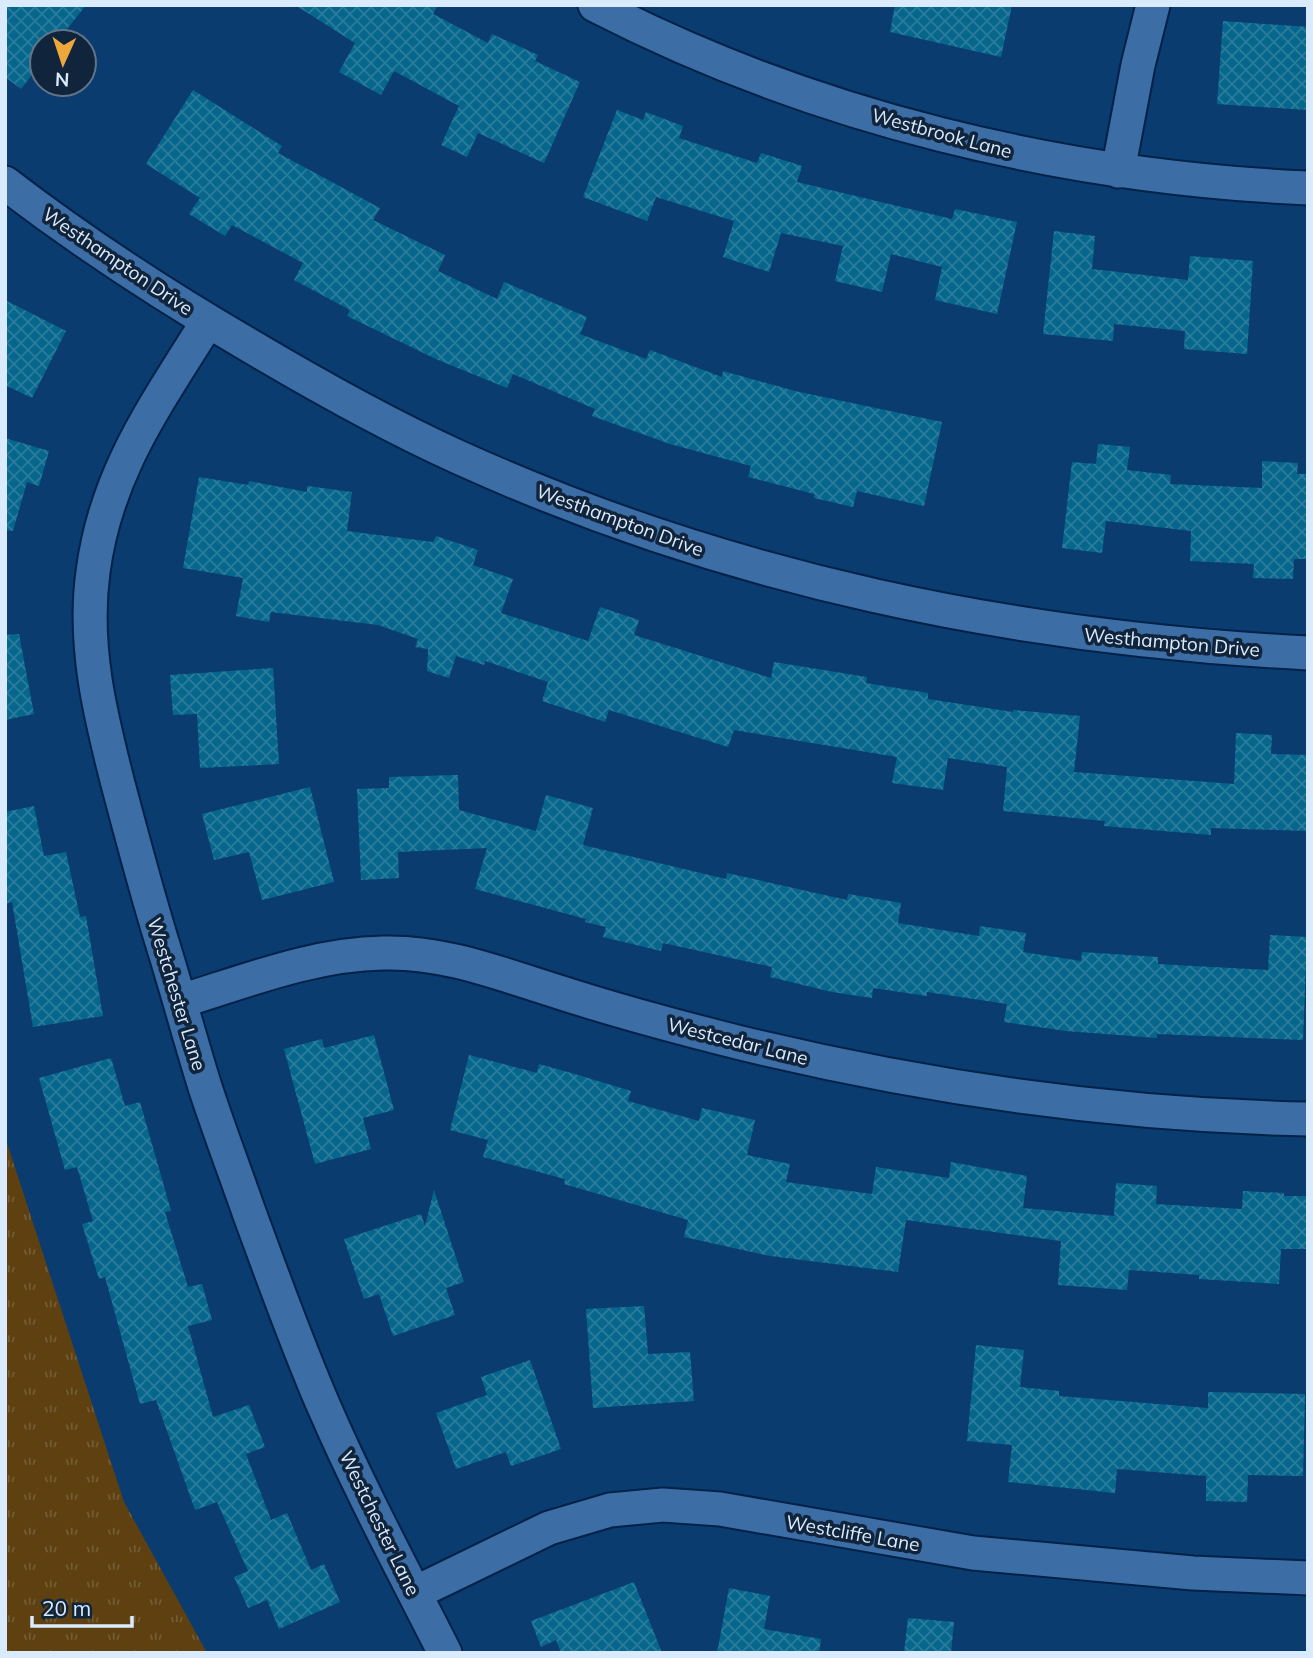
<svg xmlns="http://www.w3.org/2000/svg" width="1313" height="1658" viewBox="0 0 1313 1658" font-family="Mulish,sans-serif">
<defs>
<pattern id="grass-tufts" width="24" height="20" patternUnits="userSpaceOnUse" patternTransform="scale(1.75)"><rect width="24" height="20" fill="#5e4011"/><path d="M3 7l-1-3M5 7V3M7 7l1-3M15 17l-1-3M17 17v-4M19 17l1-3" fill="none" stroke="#745c35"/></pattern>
<pattern id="building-cross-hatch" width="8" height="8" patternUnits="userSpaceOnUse" patternTransform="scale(1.75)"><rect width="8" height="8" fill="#06668c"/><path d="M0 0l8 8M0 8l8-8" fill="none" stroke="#2a7c9d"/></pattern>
</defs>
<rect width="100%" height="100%" fill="#0a3c70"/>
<path fill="url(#grass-tufts)" d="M5 1137 124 1502 207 1653H5Z"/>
<path fill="url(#building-cross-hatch)" d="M5 5H86L57 42H42V62L21 89 5 77Z
M295 5H438L433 14 488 43 492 34 538 55 535 61 580 82 544 163 478 133 467 157 441 145 459 106 394 71 381 95 339 72 355 43Z
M895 5H1012L1001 57 890 32Z
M1223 21 1308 27V110L1217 104Z
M193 90 282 146 278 153 380 208 373 220 445 255 438 271 497 299 504 282 587 317 580 334 646 359 650 350 722 377 723 371 795 391 942 422 924 506 857 491 853 507 814 498V494L748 477 751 466 670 444 592 416 595 409 513 374 507 388 438 360 347 316 350 310 294 280 303 263 232 225 225 236 189 214 200 198 146 164Z
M617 110 643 120 646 112 683 126 679 138 757 163 761 153 802 166 797 182 952 219 955 209 1017 222 997 314 935 300 942 267 891 254 882 292 835 281 843 246 781 233 769 272 723 257 734 221 656 197 647 221 583 197Z
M1054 231 1095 236 1092 269 1188 280 1190 256 1253 261 1247 354 1184 349 1185 331 1114 324 1113 341 1043 334Z
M5 300 66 331 32 398 5 385Z
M5 438 49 451 39 486 27 482 13 531 5 530Z
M1098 444 1130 447 1127 470 1171 475 1170 484 1262 488V461L1298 463 1297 474H1308V559H1294L1293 579 1253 578 1254 564 1190 561 1191 531 1106 521 1102 553 1062 548 1072 462 1096 464Z
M199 477 248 485 249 481 307 492V486L352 492 347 531 433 542 436 536 478 550 473 565 513 579 501 613 588 641 600 607 639 620 634 635 771 678 774 662 867 677 866 683 928 693V699L1013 712V710L1080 716 1074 772 1234 784 1236 733 1272 735 1271 754 1308 755V831L1211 828V835L1104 826 1105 821 1003 811 1007 767 948 758 943 790 892 783 897 757 734 730 728 747 609 710 605 722 542 701 548 682 485 661 484 665 456 656 449 678 427 671 428 649 415 647 418 639 378 625 271 612 269 622 236 616 243 578 183 568Z
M19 634 34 714 5 720V635Z
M273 668 279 764 200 768 197 714 173 715 170 675Z
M458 775 459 810 536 831 546 795 593 808 583 845 726 879 727 873 847 900 848 894 901 903 898 923 979 936 980 926 1026 933 1023 952 1081 961 1082 952 1158 957V964L1268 970 1270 935 1307 937 1303 1040 1157 1034V1038L1066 1031 1004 1022 1007 1004 927 992V996L873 988 872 998 832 992 770 977 772 967 663 943 661 951 603 937 606 927 585 922 586 919 475 889 487 848 398 852 399 878 361 880 357 789 389 788V777Z
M310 787 334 882 262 900 249 852 214 860 202 814Z
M34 806 44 856 66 852 80 917 86 916 103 1016 33 1027 12 902 5 904V812Z
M374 1035 394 1110 363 1118 371 1149 315 1164 284 1049 322 1039 324 1048Z
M469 1055 537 1073 539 1064 575 1074 631 1091 628 1101 699 1121 702 1108 755 1120 747 1155 790 1164 786 1182 872 1194 876 1167 949 1178 951 1162 1027 1176 1023 1208 1114 1216 1116 1183 1157 1186 1156 1204 1242 1209 1243 1191 1284 1193V1196H1308V1249H1281L1279 1284 1199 1279V1275L1129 1270 1127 1290 1058 1285 1061 1241 906 1220 898 1272 770 1256 684 1237 688 1220 564 1184 565 1179 483 1157 488 1140 450 1130Z
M111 1058 125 1106 140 1102 171 1211 165 1212 188 1287 202 1284 212 1320 188 1326 213 1417 249 1405 265 1447 246 1454 271 1520 287 1513 311 1570 324 1564 340 1602 279 1629 267 1600 248 1608 234 1577 248 1571 217 1502 195 1510 156 1400 140 1404 105 1277 99 1279 82 1224 93 1221 77 1167 65 1170 39 1078Z
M434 1190 464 1282 446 1288 455 1315 393 1336 379 1294 364 1299 344 1239 421 1214 425 1226Z
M644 1306 648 1354 690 1352 694 1401 593 1408 586 1309Z
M976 1345 1024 1350 1020 1387 1059 1391V1396L1208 1408V1392L1305 1394 1303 1476 1248 1475 1247 1502 1206 1501V1476L1117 1469 1115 1493 1008 1482 1012 1445 967 1441Z
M530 1360 561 1449 511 1466 506 1452 456 1469 436 1413 487 1395 481 1377Z
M634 1582 662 1653H561L556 1640 541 1647 531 1621Z
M729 1588 770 1596 764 1629 821 1639 819 1653H717Z
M908 1618 954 1622 951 1653H904Z"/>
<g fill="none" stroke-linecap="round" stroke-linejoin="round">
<defs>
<path id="street" d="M595 5C815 118 1062 177 1308 188
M1118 171 1138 65 1153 5
M5 183C82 242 163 295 247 344 316 385 385 424 458 457 729 580 1013 638 1308 653
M208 321C156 405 106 472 93 572 83 645 100 714 118 784 132 837 146 890 162 942 177 990 190 1039 205 1087 219 1130 235 1172 250 1215 274 1280 297 1345 325 1409 361 1492 404 1572 445 1653
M181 1001C246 981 314 954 383 953 445 951 503 975 562 993 621 1012 681 1028 741 1043 926 1088 1117 1115 1308 1119
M415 1593 549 1528 610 1510 663 1505 720 1509 973 1553 1193 1573 1308 1578"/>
</defs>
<use href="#street" stroke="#002249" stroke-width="37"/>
<use href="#street" stroke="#3d6da5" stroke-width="33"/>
</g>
<g text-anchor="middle" stroke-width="7" stroke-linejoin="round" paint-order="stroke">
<g font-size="19" fill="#dbebfe" stroke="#10243b">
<text transform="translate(942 133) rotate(15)" y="7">Westbrook Lane</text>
<text transform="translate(118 261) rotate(34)" y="7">Westhampton Drive</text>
<text transform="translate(620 520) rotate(20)" y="7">Westhampton Drive</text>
<text transform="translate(1172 642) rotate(5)" y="7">Westhampton Drive</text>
<text transform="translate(177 994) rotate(73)" y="7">Westchester Lane</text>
<text transform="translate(738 1041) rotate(14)" y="7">Westcedar Lane</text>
<text transform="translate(380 1523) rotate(64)" y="7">Westchester Lane</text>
<text transform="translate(853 1533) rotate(10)" y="7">Westcliffe Lane</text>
</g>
</g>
<rect width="1313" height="1658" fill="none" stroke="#dbebfe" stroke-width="14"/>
<g transform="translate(63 63) rotate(183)"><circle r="33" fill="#10243b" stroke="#617489" stroke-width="2"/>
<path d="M0-5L12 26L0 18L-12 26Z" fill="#eda83c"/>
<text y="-10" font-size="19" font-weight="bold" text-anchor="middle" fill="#dbebfe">N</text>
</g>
<path d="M32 1616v10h100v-10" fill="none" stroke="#dbebfe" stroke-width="3.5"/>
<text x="42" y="1616" font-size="21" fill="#dbebfe" stroke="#10243b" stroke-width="5" paint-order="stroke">20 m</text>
</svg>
